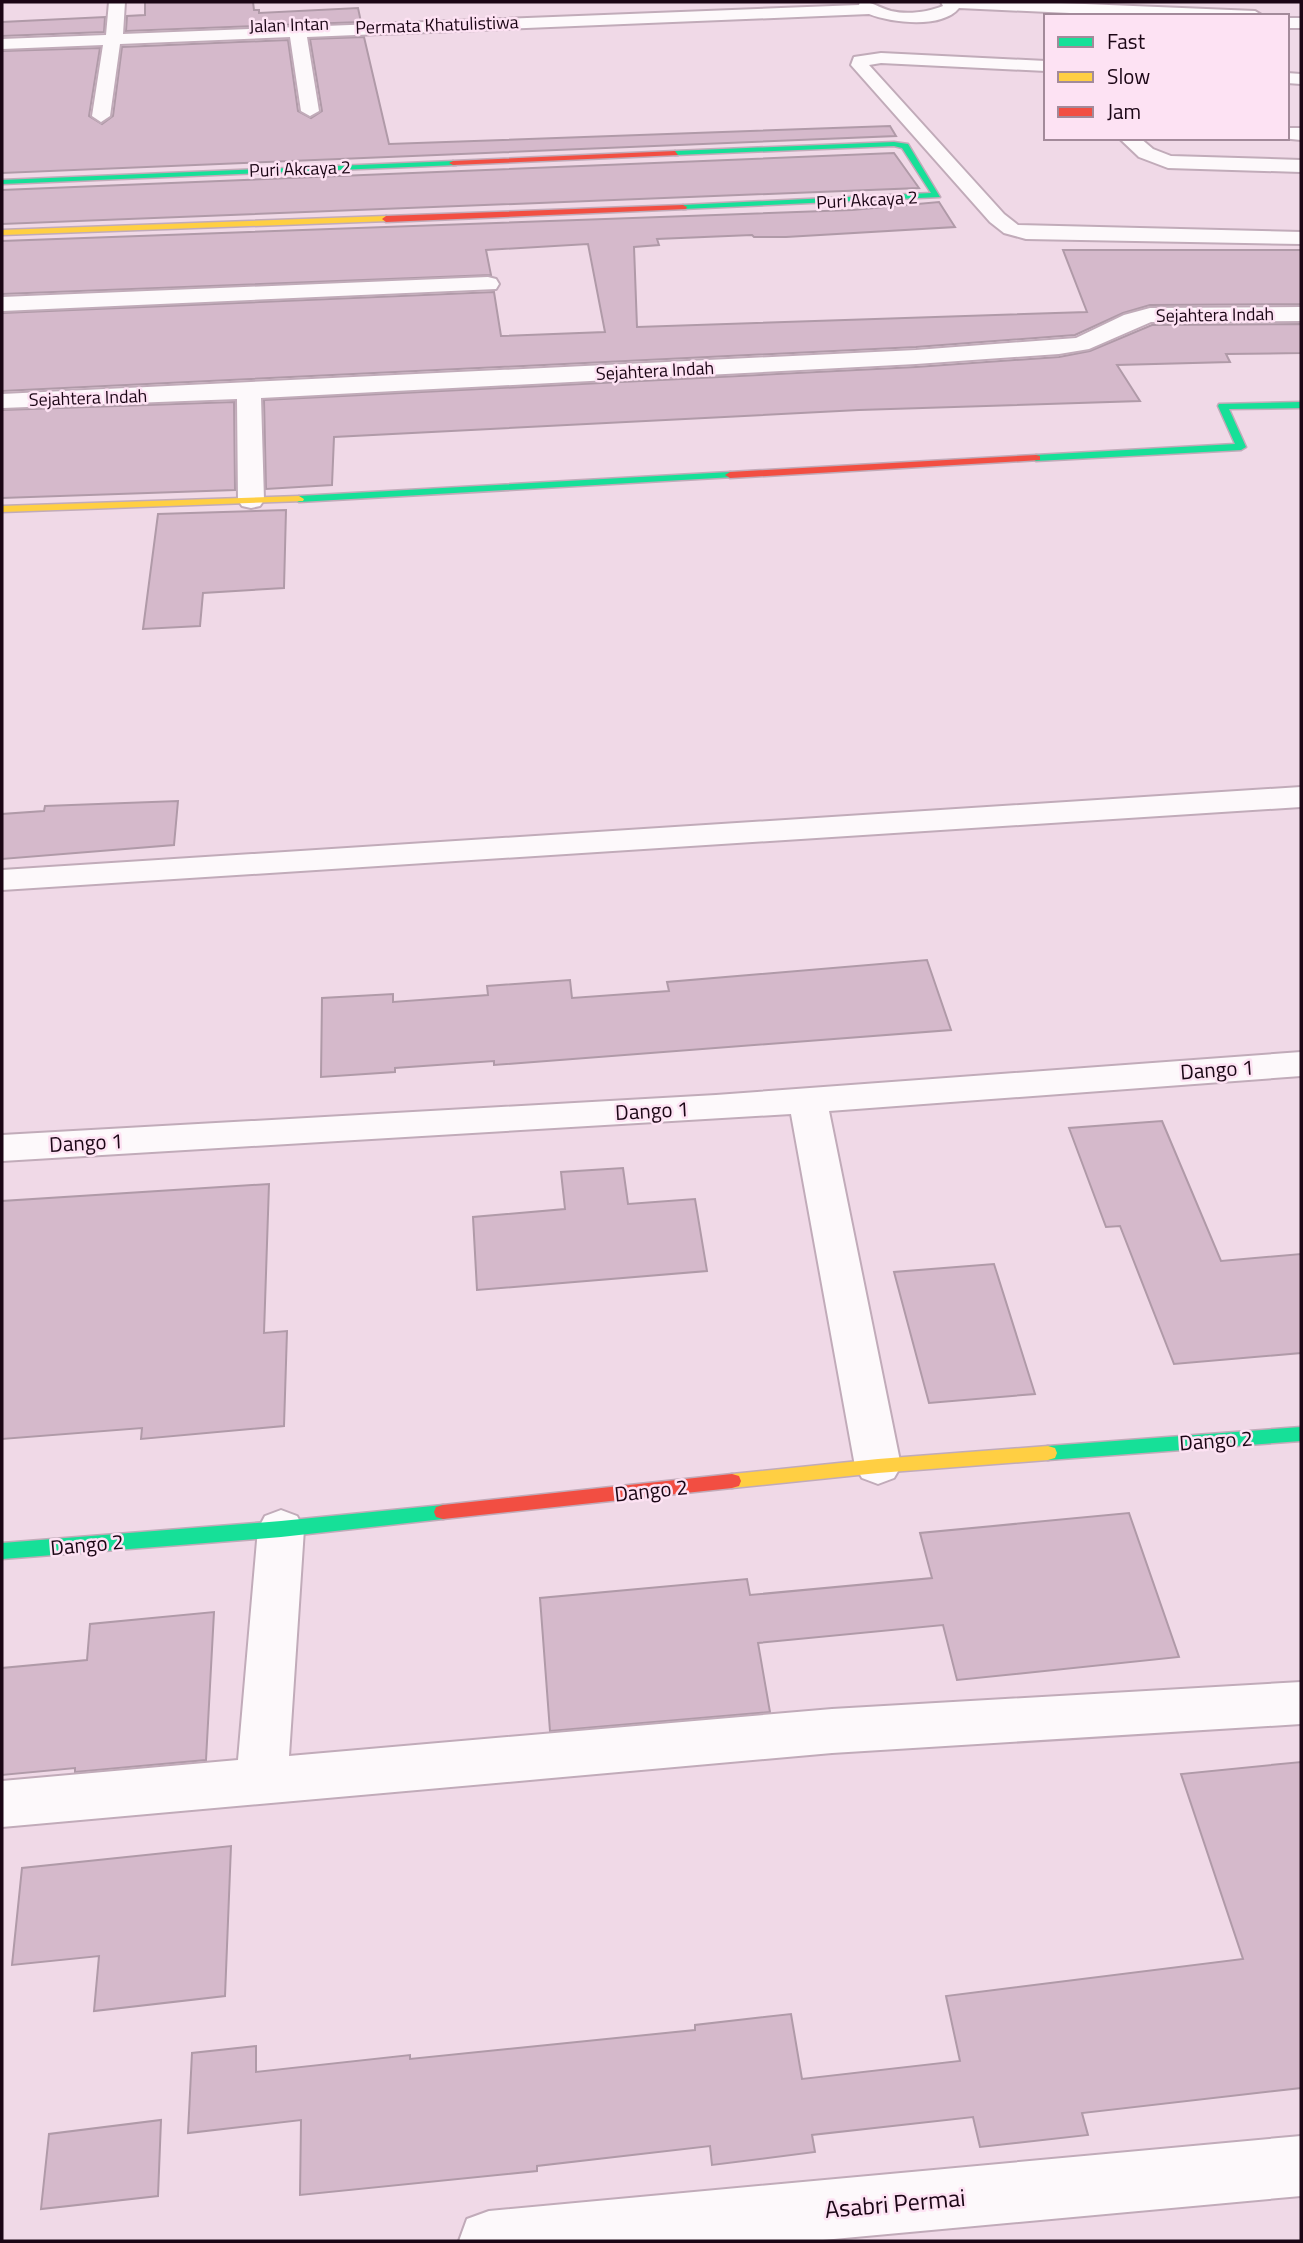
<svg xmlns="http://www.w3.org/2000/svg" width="1303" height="2243" viewBox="0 0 1303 2243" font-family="'Titillium Web',sans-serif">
<rect width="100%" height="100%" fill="#f0d9e7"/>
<path fill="#d5b9cb" stroke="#b09aa8" stroke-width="2" d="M145 2H253L254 10H259V13L358 8 361 22 126 31 127 16 145 15Z
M105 17 104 32 2 36V22Z
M364 37 389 144 890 126 896 136 2 173V51L100 48 89 116 102 124 113 116 122 47 288 40 298 111 311 118 322 111 310 39Z
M894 153 919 188 2 224V190Z
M939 202 955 227 786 237H754L752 235 657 239 659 245 634 247 637 327 1087 312 1063 250H1301V304L1150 305 1123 313 1075 335 916 347 2 391V313L494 292 501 336 605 332 588 244 486 250 491 275 2 294V241L852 210Z
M1301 324V353L1226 354 1230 362 1117 365 1140 401 859 410 334 437 332 485 266 489 264 400 916 367 1059 357 1090 351 1152 325Z
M234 402 235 490 2 498V410Z
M286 510 284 588 203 593 200 626 143 629 158 514Z
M178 801 174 845 2 859V814L44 811 45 806Z
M927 960 951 1030 494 1065V1061L395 1068V1072L321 1077 322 998 393 994V1002L488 995 487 986 570 980 572 998 669 991 667 982Z
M1162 1121 1221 1261 1301 1254V1353L1174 1364 1120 1226 1106 1227 1069 1128Z
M623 1168 628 1204 695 1199 707 1271 477 1290 473 1217 565 1209 561 1172Z
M269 1184 264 1333 287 1331 284 1426 141 1439 142 1428 2 1439V1201Z
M994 1264 1035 1394 929 1403 894 1272Z
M1129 1513 1179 1657 957 1680 943 1625 758 1643 770 1712 550 1731 540 1598 747 1579 750 1595 932 1578 920 1533Z
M214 1612 206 1760 75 1772V1768L2 1775V1668L87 1660 90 1624Z
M1301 1762V2088L1082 2113 1088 2135 980 2147 973 2117 812 2135 815 2152 712 2165 710 2146 537 2166V2171L300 2195 301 2120 188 2133 192 2053 256 2046V2072L410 2055V2059L695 2030V2025L791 2014 802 2079 960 2061 946 1996 1243 1959 1181 1774Z
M231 1846 225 1996 94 2011 99 1956 12 1965 22 1868Z
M161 2120 158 2196 41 2209 49 2134Z"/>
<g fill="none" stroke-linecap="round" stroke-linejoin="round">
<defs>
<path id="street" d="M109 2H125L123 34 859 5 860 2C874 2 877 7 891 11 908 15 928 12 943 6L941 2H1036L1255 11 1263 16H1135L959 8C942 29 892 23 869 14L307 37 319 111 310 116 301 111 290 37 120 44 110 116 101 122 92 116 103 45 2 49V39L106 35Z
M1287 18H1301V28H1287Z
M881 53 1046 61V71L881 63 869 65 1004 214 1018 225 1301 232V244L1026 239 1004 233 990 222 851 65 854 57Z
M1287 73 1301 74V84L1287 83Z
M1287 128H1301V140L1281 138H1287Z
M1119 138H1140L1153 149 1171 156 1301 160V172L1168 168 1139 157Z
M488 277 496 279 499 284 496 289 2 311V297Z
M1301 307V321L1151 322 1089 349 1059 354 916 364 261 398 264 500 260 506 251 508 242 506 238 500 237 399 2 408V394L916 350 1076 338 1124 315 1150 308Z
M1301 787V807L2 890V870Z
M1301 1052V1076L829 1111 901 1466 894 1478 878 1484 862 1478 855 1466 791 1114 2 1161V1135L716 1095Z
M281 1510 297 1516 304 1529 289 1756 832 1709 1301 1682V1724L832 1753 2 1827V1781L238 1760 258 1529 265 1516Z
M1301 2136V2196L812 2241H459L467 2219 489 2211Z"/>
<path id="fast" d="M894 142 908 144 940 197 683 209 679 207 683 205 931 193 902 148 894 146 675 155 671 153 675 151Z
M453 161 456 165 2 184V180Z
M1301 402V408L1229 409 1246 447 1241 450 1036 461 1031 458 1036 455 1235 444 1218 406 1219 404Z
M730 472 734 473V477L299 502 294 499 299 496Z
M1301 1427V1441L1048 1460 1041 1458 1039 1453 1041 1448 1048 1446Z
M443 1505 450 1507 452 1512 450 1517 443 1519 281 1537 2 1559V1543L281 1521Z"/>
<path id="slow" d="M386 216 389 217V221L2 235V230Z
M299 496 304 499 303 501 2 512V506Z
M1048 1446 1055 1448 1057 1453 1055 1458 1048 1460 878 1473 732 1488 725 1486 723 1481 725 1476 732 1474 878 1459Z"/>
<path id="jam" d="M675 151 678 155 453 165 449 163 453 161Z
M683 205 687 207 686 209 386 222 382 219 386 216Z
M1036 455 1040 456V460L730 478 725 475 730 472Z
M732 1474 739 1476 741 1481 739 1486 732 1488 443 1519 436 1517 434 1512 436 1507 443 1505Z"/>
</defs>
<use href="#street" stroke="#c1abb9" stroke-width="4"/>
<use href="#fast" stroke="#c1abb9" stroke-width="3"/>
<use href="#slow" stroke="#c1abb9" stroke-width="3"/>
<use href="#jam" stroke="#c1abb9" stroke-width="3"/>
<use href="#street" fill="#fdf9fb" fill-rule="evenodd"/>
<use href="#fast" fill="#16e098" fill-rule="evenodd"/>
<use href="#slow" fill="#ffcf43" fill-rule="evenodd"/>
<use href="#jam" fill="#f24e42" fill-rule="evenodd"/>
</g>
<g text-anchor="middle" stroke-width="5" stroke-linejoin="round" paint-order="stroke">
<g font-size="18" fill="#1b0615" stroke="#fde2f3">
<text transform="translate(289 25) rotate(-2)" y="6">Jalan Intan</text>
<text transform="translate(437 25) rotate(-2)" y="6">Permata Khatulistiwa</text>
<text transform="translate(300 169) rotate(-2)" y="6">Puri Akcaya 2</text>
<text transform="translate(867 200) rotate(-3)" y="6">Puri Akcaya 2</text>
<text transform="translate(1215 315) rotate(-1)" y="6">Sejahtera Indah</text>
<text transform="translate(655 371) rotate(-3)" y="6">Sejahtera Indah</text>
<text transform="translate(88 398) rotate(-2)" y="6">Sejahtera Indah</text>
</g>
<g font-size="21" fill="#1b0615" stroke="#fde2f3">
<text transform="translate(1217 1070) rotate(-4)" y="7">Dango 1</text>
<text transform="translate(652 1111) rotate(-3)" y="7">Dango 1</text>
<text transform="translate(86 1143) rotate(-3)" y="7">Dango 1</text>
<text transform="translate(1216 1441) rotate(-4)" y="7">Dango 2</text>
<text transform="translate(651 1491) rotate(-6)" y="7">Dango 2</text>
<text transform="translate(87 1545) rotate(-5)" y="7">Dango 2</text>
</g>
<g font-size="24" fill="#1b0615" stroke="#fde2f3">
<text transform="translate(895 2204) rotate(-5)" y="8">Asabri Permai</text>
</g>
</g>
<rect width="1303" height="2243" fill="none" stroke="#1b0615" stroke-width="7"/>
<rect x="1044" y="14" width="245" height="126" fill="#fde2f3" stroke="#a38a9a" stroke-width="2"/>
<rect x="1058" y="37" width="35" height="10" fill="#16e098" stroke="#a38a9a" stroke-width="2"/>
<text x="1107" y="49" font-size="21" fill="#1b0615">Fast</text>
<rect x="1058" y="72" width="35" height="10" fill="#ffcf43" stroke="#a38a9a" stroke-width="2"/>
<text x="1107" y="84" font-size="21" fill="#1b0615">Slow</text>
<rect x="1058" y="107" width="35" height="10" fill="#f24e42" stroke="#a38a9a" stroke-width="2"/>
<text x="1107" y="119" font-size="21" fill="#1b0615">Jam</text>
</svg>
